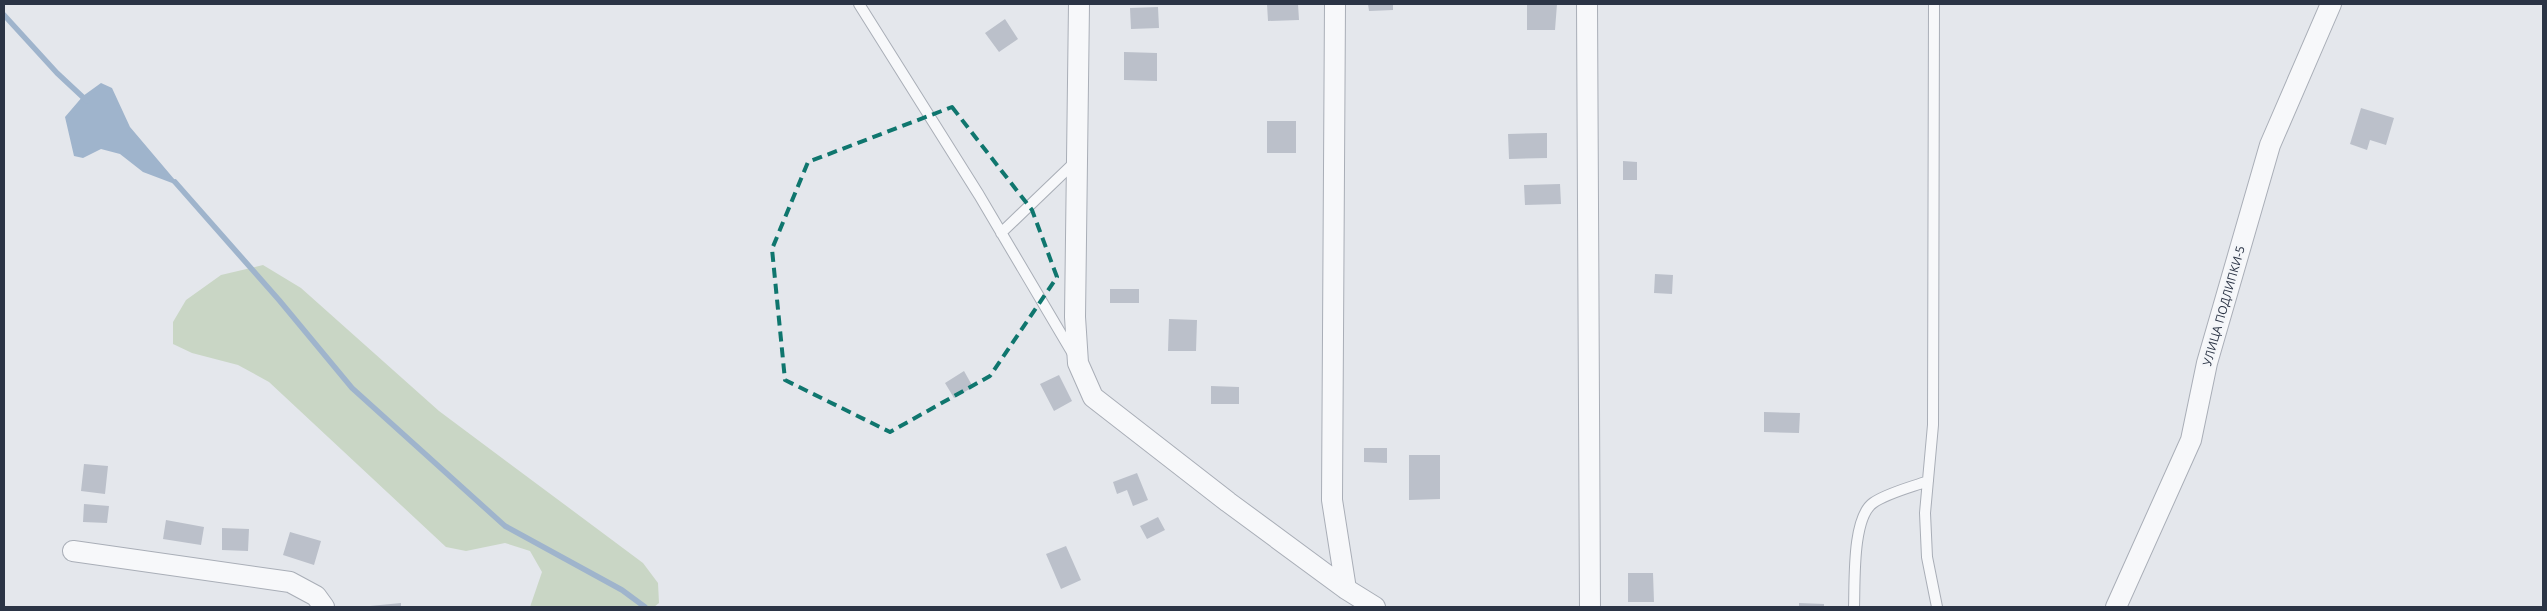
<svg xmlns="http://www.w3.org/2000/svg" width="2547" height="611" viewBox="0 0 2547 611" font-family="'Open Sans',sans-serif">
<rect width="100%" height="100%" fill="#e4e7ec"/>
<path fill="#c9d6c5" d="M263 265 301 288 439 411 643 563 658 583 659 603 654 607H530L542 572 530 551 505 543 466 551 446 547 269 382 238 365 192 353 173 344V322L186 300 221 275Z"/>
<path fill="#9fb4cc" d="M101 83 112 88 130 127 180 186 143 172 120 154 101 149 83 158 74 156 65 117 83 96Z"/>
<g fill="none" stroke-linecap="round" stroke-linejoin="round">
<path stroke="#9fb4cc" stroke-width="5.5" d="M4 15 57 73 87 101
M175 182 279 300 352 388 505 526 622 590 645 607"/>
</g>
<path fill="#bbc0ca" d="M1267 4H1298L1299 20 1268 21Z
M1368 4H1393V10L1369 11Z
M1527 4H1557L1555 30H1527Z
M1158 7 1159 28 1131 29 1130 8Z
M1005 19 1018 39 999 52 985 33Z
M1124 52 1157 53V81L1124 80Z
M2361 108 2394 118 2386 145 2370 140 2367 150 2350 144Z
M1267 121H1296V153H1267Z
M1547 133V158L1509 159 1508 134Z
M1623 161 1637 162V180H1623Z
M1560 184 1561 204 1525 205 1524 185Z
M1655 274 1673 275 1672 294 1654 293Z
M1110 289H1139V303H1110Z
M1169 319 1197 320 1196 351H1168Z
M964 371 973 387 954 398 945 383Z
M1059 375 1072 401 1054 411 1040 384Z
M1211 386 1239 387V404H1211Z
M1764 412 1800 413 1799 433 1764 432Z
M1364 448H1387V463L1364 462Z
M1409 455H1440V499L1409 500Z
M84 464 108 466 105 494 81 491Z
M1137 473 1148 500 1133 506 1127 490 1117 494 1113 482Z
M84 504 109 506 107 523 83 522Z
M1158 517 1165 530 1147 539 1140 526Z
M166 520 204 527 201 545 163 539Z
M222 528 249 529 248 551 222 550Z
M290 532 321 541 314 565 283 555Z
M1066 546 1081 580 1061 589 1046 554Z
M1628 573H1653L1654 602H1628Z
M401 603V607H370V606Z
M1799 603 1824 604V607H1799Z"/>
<g fill="none" stroke-linecap="round" stroke-linejoin="round">
<defs>
<path id="service" d="M859 4 979 195 1073 354
M1934 4 1933 425 1925 513 1927 557 1937 607
M1001 233 1076 161
M1854 607C1855 582 1852 518 1873 503 1887 493 1912 487 1928 481"/>
<path id="minor" d="M1079 4 1075 317 1078 363 1093 397 1228 502 1346 589 1375 607
M1335 4 1332 500 1346 589
M1587 4 1590 607
M73 551 290 582 316 596 324 607
M2116 607 2191 440 2207 363 2270 145 2331 4"/>
</defs>
<use href="#service" stroke="#a9aeb7" stroke-width="12"/>
<use href="#minor" stroke="#a9aeb7" stroke-width="22"/>
<use href="#service" stroke="#f7f8fa" stroke-width="10"/>
<use href="#minor" stroke="#f7f8fa" stroke-width="20"/>
</g>
<path fill="none" stroke="#0f766e" stroke-width="4" stroke-dasharray="10 6" stroke-linejoin="round" d="M952 107 1032 210 1057 277 990 376 890 432 785 380 772 249 808 162Z"/>
<g text-anchor="middle" stroke-width="5" stroke-linejoin="round" paint-order="stroke">
<g font-size="12" fill="#2b3445" stroke="#f4f6f9">
<text transform="translate(2224 306) rotate(-74)" y="4">УЛИЦА ПОДЛИПКИ-5</text>
</g>
</g>
<rect width="2547" height="611" fill="none" stroke="#2b3445" stroke-width="10"/>
</svg>
